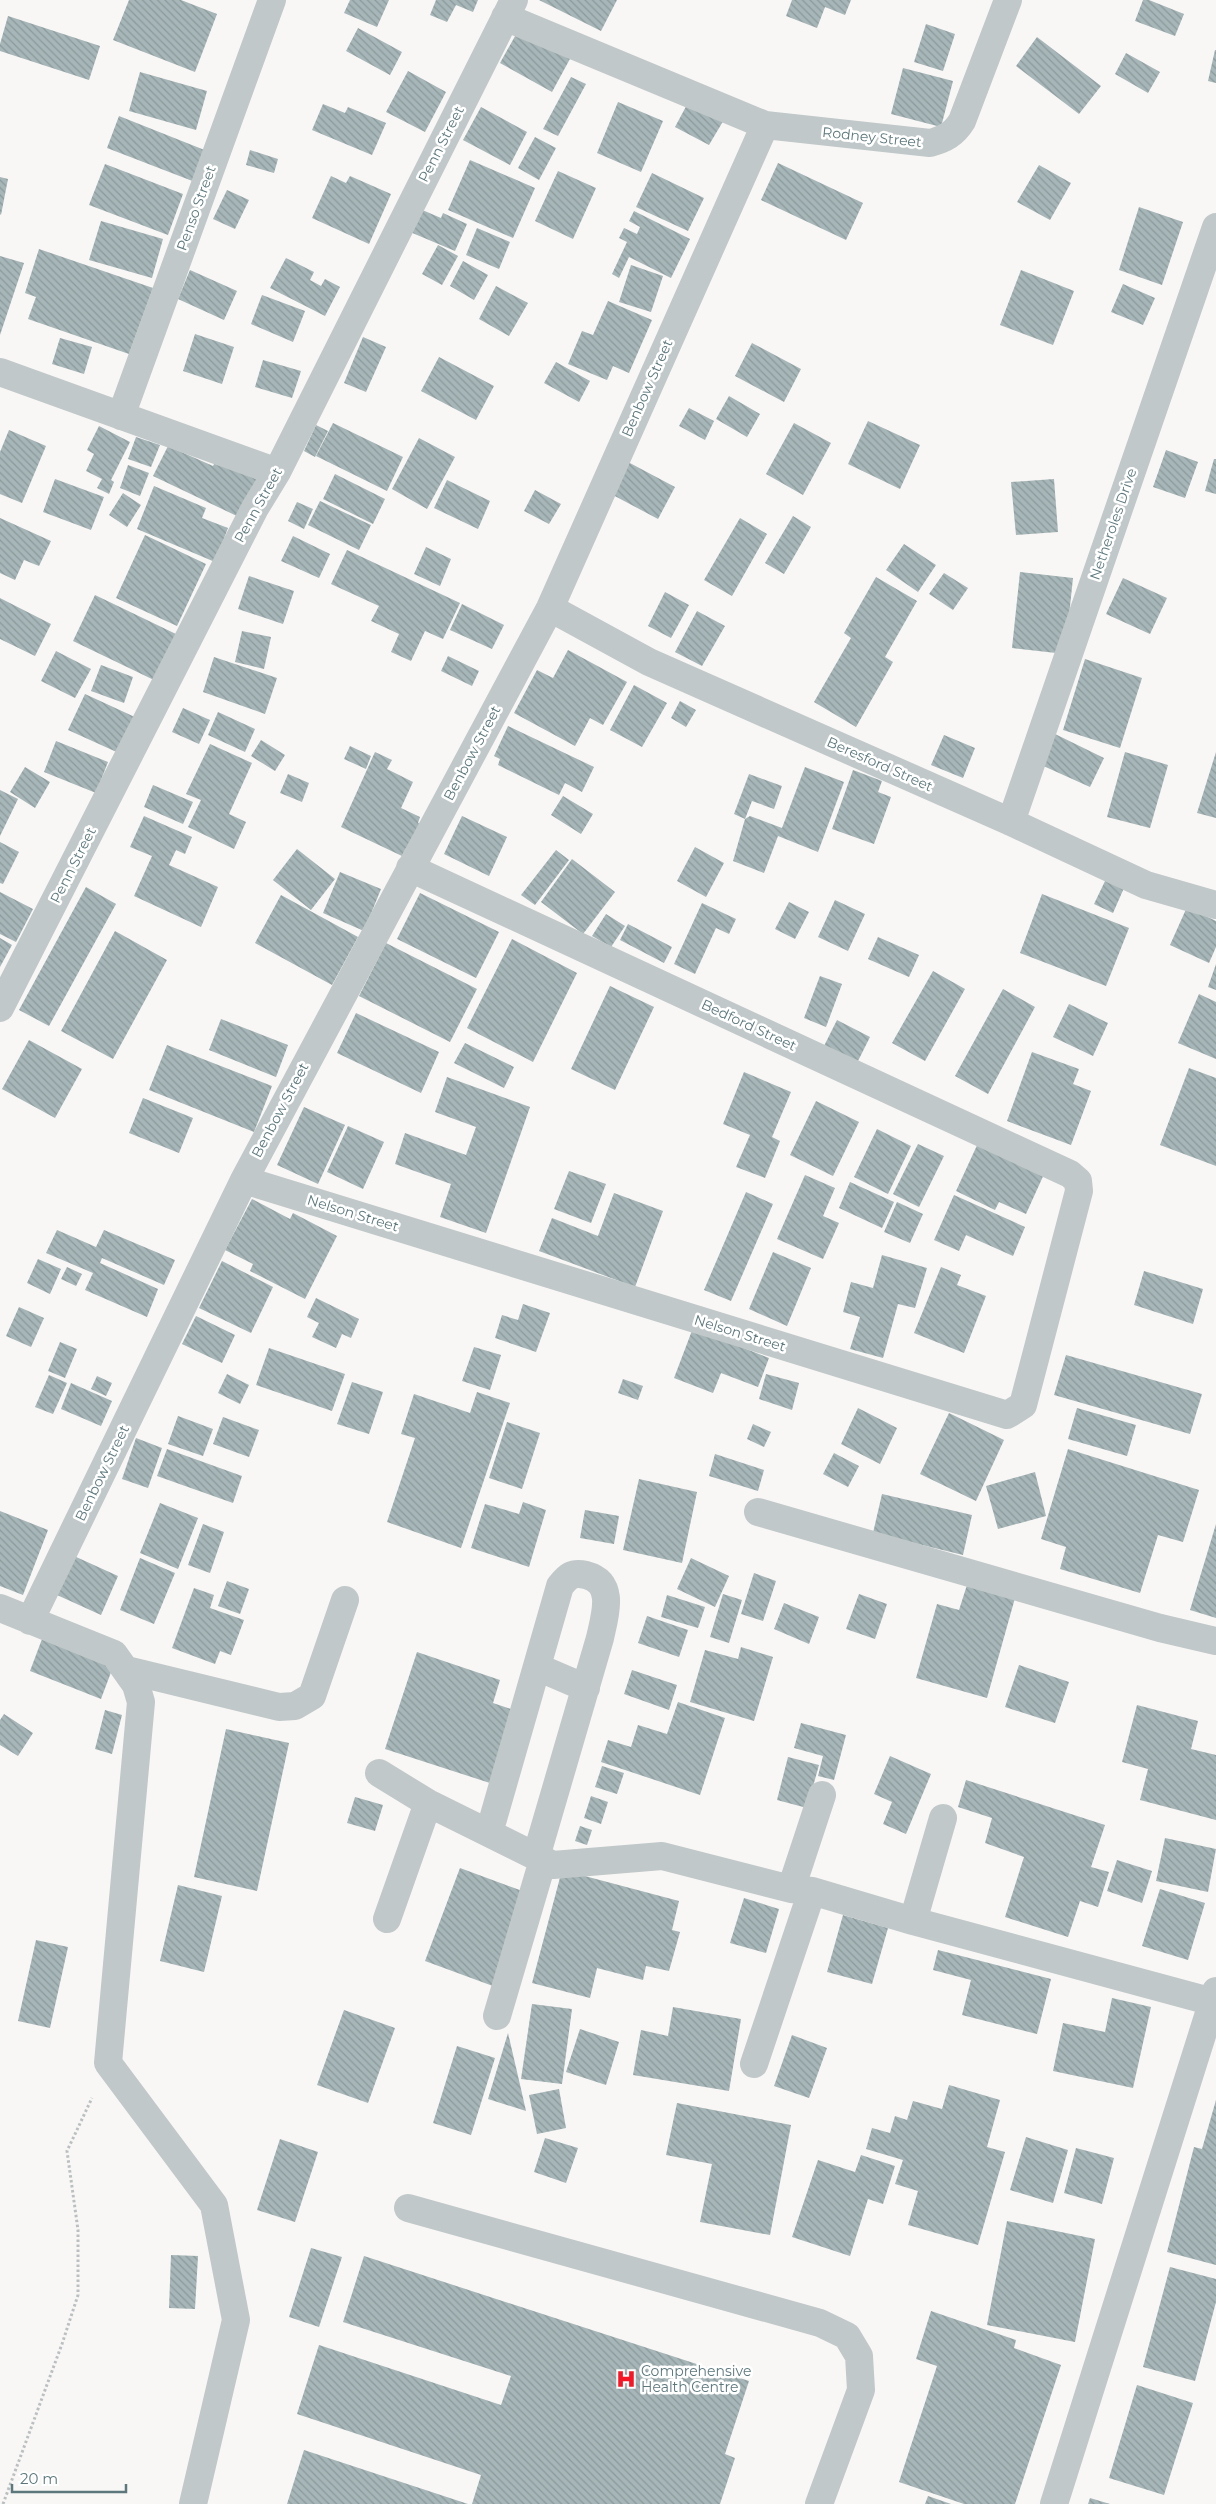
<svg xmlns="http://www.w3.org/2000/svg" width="1216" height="2504" viewBox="0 0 1216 2504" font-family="Montserrat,sans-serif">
<defs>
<pattern id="building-back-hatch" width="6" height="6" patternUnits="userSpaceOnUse" patternTransform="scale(1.25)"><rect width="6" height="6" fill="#a7b6b8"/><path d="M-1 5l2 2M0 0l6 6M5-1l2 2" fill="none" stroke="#8b999b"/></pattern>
</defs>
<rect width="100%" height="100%" fill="#f8f7f5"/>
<path fill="url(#building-back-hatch)" d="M129 0H181L217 14 195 72 113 40Z
M350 0H389L377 27 344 13Z
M436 0H478L473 12 456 5 447 22 430 15Z
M539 0H617L601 31Z
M792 0H851L845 15 825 7 817 28 786 16Z
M1143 0H1149L1184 14 1175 36 1135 21Z
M8 16 100 46 89 80 0 51V44Z
M926 24 955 34 943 71 914 62Z
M358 28 402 52 390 75 346 51Z
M519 29 571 57 552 92 500 63Z
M1037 37 1101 86 1079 114 1016 66Z
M1215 50H1216V83L1208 81Z
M1126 53 1160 72 1148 93 1115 74Z
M903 68 953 81 941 127 891 114Z
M408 71 446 92 425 132 386 112Z
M140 72 207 91 196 130 129 111Z
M571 77 586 84 558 136 543 129Z
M690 99 725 118 709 145 675 127Z
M618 102 663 121 641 172 597 153Z
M323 104 345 113 348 107 386 123 372 155 312 130Z
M481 107 527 132 510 165 463 140Z
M119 116 207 151 195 182 107 148Z
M535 137 556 148 539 180 518 168Z
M250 150 278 159 274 173 246 165Z
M470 160 535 188 513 238 448 210Z
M778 163 863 203 846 240 761 200Z
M105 164 183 194 168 235 89 205Z
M1039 165 1071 183 1050 220 1017 202Z
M558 171 596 188 573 239 535 221Z
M652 173 704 198 688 231 636 207Z
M331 176 346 183 350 176 391 194 369 244 312 218Z
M0 177 8 179 1 215 0 214Z
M227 190 249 200 235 229 213 219Z
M1139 207 1183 222 1162 285 1119 270Z
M420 209 441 218 443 213 467 224 455 251 410 232Z
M634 211 690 239 671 278 629 257 619 278 612 274 627 242 619 238 624 228 637 234 640 227 629 221Z
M101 221 163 239 152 278 89 260Z
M477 228 510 242 499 269 466 255Z
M438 245 458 256 442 285 422 274Z
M39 249 153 288 129 354 28 319 36 297 25 293Z
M0 256 24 263 0 335Z
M286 258 314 272 310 280 321 286 325 279 340 287 325 316 270 288Z
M463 261 488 275 474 300 450 286Z
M631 265 663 276 651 312 619 302Z
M190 270 237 291 224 320 178 299Z
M1021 270 1074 291 1053 345 1000 325Z
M1123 284 1155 298 1143 325 1111 312Z
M496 286 528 303 509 336 479 319Z
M262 295 305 311 293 342 251 324Z
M608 301 652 320 629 373 613 366 607 380 568 364 582 331 593 335Z
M195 334 234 347 222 384 183 371Z
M363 337 386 347 366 392 344 383Z
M60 338 92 347 84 374 52 364Z
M752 343 801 369 784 402 735 376Z
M439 357 494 386 476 420 421 391Z
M263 360 301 371 292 398 255 387Z
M556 362 590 381 579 402 544 383Z
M729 396 760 414 747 437 716 419Z
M689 408 714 421 705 440 679 426Z
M868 421 920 445 900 489 848 464Z
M333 423 403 457 387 491 316 456Z
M794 423 831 443 803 495 766 474Z
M316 425 328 431 315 457 304 451Z
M99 426 130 442 111 480 114 482 109 494 97 488 102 479 86 471 94 454 87 450Z
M9 430 46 446 22 503 0 494V452Z
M136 437 160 445 151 467 128 459Z
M419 438 455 457 427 509 392 489Z
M168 446 213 466 216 460 258 480 241 518 153 476Z
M1166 450 1198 462 1185 498 1153 487Z
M1214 459H1216V494L1205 491Z
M628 462 675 487 658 519 611 494Z
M128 465 149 473 140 496 120 488Z
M335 474 385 499 373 524 323 499Z
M55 479 104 497 91 530 43 512Z
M1054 479 1058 532 1016 535 1011 482Z
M447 480 490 501 478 529 434 508Z
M154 486 206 508 202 518 228 528 215 562 137 529Z
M535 490 561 504 549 524 524 511Z
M123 493 141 505 127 527 109 515Z
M320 501 371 525 359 550 308 525Z
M297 502 313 509 304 529 288 521Z
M793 516 811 527 784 574 765 563Z
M0 518 51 541 39 566 24 560 15 580 0 573Z
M740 518 767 534 732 596 704 580Z
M145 535 206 564 177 626 116 598Z
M293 536 330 554 319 578 281 561Z
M904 544 936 565 918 592 886 570Z
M426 547 451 559 440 586 414 574Z
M347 550 460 603 443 639 425 631 411 661 391 652 399 634 371 621 379 606 331 584Z
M1020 572 1073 578 1065 654 1012 648Z
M944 573 968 588 953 610 929 594Z
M249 576 294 591 283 624 238 609Z
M876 577 917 601 885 657 893 662 856 727 814 702 851 638 844 633Z
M1123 578 1167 598 1150 634 1106 614Z
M665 592 689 605 671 638 648 626Z
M95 595 178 635 156 681 73 641Z
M0 598 51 624 35 656 0 639Z
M462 604 504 625 492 649 450 630Z
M697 611 725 626 702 666 675 652Z
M242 631 271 637 264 669 235 662Z
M568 650 627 682 603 725 590 718 575 746 514 713 537 670 553 678Z
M56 651 91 669 75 698 41 681Z
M448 656 479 671 472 686 441 671Z
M214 657 277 678 265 714 203 692Z
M1085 659 1142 678 1120 748 1063 730Z
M101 665 133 677 124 703 91 691Z
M634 685 667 703 642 747 610 730Z
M85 694 137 718 121 754 68 730Z
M680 701 696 710 686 727 671 718Z
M183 708 210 720 199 744 172 732Z
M218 712 255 729 245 752 208 735Z
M508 726 594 767 582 792 565 783 559 795 498 765 500 759 494 756Z
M1053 733 1104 758 1090 787 1039 764Z
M944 735 975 748 963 778 931 765Z
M261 740 285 755 275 771 251 756Z
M56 741 108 762 96 793 44 772Z
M210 744 252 763 229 814 246 822 234 849 188 827 201 800 186 794Z
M350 746 371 756 366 769 344 759Z
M375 752 392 760 387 769 413 782 401 808 420 817 418 823 426 827 414 851 406 848 402 856 341 827Z
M1125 752 1168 765 1150 828 1107 817Z
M1216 752V818L1197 813Z
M25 767 50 782 35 808 10 792Z
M805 767 844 782 818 852 778 836 764 873 733 861 745 819 750 816 782 828Z
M853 770 882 781 878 792 891 797 874 844 832 829Z
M288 774 309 783 302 802 280 793Z
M749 774 782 786 774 809 752 801 745 819 734 814Z
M153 785 193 802 183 824 144 807Z
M0 790 18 799 0 836Z
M563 796 593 814 581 834 551 815Z
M144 816 192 837 185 854 176 850 169 865 218 887 201 927 134 896 152 856 130 847Z
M462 816 507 837 489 876 444 854Z
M0 842 19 852 3 884 0 883Z
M695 847 724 863 706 897 677 881Z
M297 849 335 879 311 910 273 880Z
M556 850 569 860 535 905 521 895Z
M572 859 615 892 583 934 541 902Z
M340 872 381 889 364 931 323 913Z
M1106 879 1124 888 1113 913 1094 904Z
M86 887 116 904 49 1026 19 1010Z
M0 892 33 909 16 942 0 934Z
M420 893 499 932 476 978 397 939Z
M1042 894 1129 928 1106 986 1020 953Z
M281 895 358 937 332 985 255 943Z
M835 900 865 914 848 951 818 937Z
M789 902 809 912 795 939 775 929Z
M702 903 736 919 729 934 716 928 695 974 674 964Z
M1187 907 1216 921V947L1209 963 1170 945Z
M606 914 625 926 611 947 592 936Z
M628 924 672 947 664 963 620 940Z
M115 931 167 960 113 1059 61 1031Z
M878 937 919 955 909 977 868 959Z
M0 938 12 945 0 967Z
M512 939 577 973 533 1062 467 1028Z
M386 943 477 989 450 1042 359 996Z
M1216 964V990L1208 987Z
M933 971 965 989 925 1061 892 1043Z
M820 976 842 984 826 1027 804 1018Z
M610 986 654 1007 615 1090 571 1069Z
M1003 989 1035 1007 988 1094 955 1076Z
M1199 994 1216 1002V1059L1178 1043Z
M1069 1004 1108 1023 1093 1056 1053 1037Z
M356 1013 439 1052 421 1093 337 1053Z
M221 1019 288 1045 276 1077 209 1050Z
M837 1020 870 1037 857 1063 824 1046Z
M29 1040 82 1069 55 1118 2 1089Z
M465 1043 514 1067 504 1088 454 1063Z
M167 1045 272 1086 254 1132 149 1090Z
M1032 1052 1079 1069 1073 1084 1091 1091 1071 1145 1007 1121Z
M1189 1068 1216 1078V1166L1160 1145Z
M744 1072 791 1092 772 1137 780 1141 765 1178 736 1167 750 1135 723 1124Z
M447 1077 530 1107 486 1233 440 1217 451 1184 395 1164 405 1133 466 1155 476 1127 435 1112Z
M143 1098 193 1118 179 1153 129 1133Z
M816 1101 859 1122 833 1176 790 1155Z
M304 1107 345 1125 318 1184 277 1165Z
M348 1126 384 1142 363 1189 327 1172Z
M877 1129 911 1146 888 1194 854 1177Z
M979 1141 1045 1172 1026 1214 999 1202 995 1210 956 1191Z
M918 1144 944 1156 919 1207 893 1194Z
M569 1171 606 1184 591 1223 554 1209Z
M805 1175 835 1188 823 1216 839 1223 823 1259 777 1239Z
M850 1182 894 1202 882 1228 839 1208Z
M746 1192 773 1204 731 1301 704 1290Z
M614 1193 663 1211 635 1287 539 1251 552 1218 598 1236Z
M954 1195 1025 1227 1013 1256 966 1235 959 1251 934 1240Z
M252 1199 290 1219 293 1213 337 1236 305 1299 250 1271 253 1264 225 1250Z
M897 1202 923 1214 910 1243 884 1232Z
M57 1230 96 1247 104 1230 175 1260 164 1285 102 1258 100 1263 158 1289 147 1317 85 1290 93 1273 46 1253Z
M773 1252 811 1268 787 1326 749 1309Z
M882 1255 927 1268 915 1308 898 1304 883 1358 850 1349 860 1317 843 1312 851 1282 873 1288Z
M38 1259 61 1269 50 1294 27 1283Z
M222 1261 273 1287 251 1333 199 1308Z
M67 1267 82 1274 76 1286 61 1279Z
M941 1267 961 1275 957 1285 986 1296 964 1353 914 1333Z
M1144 1271 1203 1289 1193 1324 1134 1305Z
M316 1298 359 1319 351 1338 342 1334 336 1348 312 1337 319 1323 307 1317Z
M523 1304 550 1313 536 1352 495 1338 502 1315 518 1320Z
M19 1307 44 1318 31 1347 6 1336Z
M196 1316 235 1335 222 1363 182 1344Z
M693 1328 769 1358 758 1387 721 1373 713 1393 674 1378Z
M60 1342 77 1349 65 1378 48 1371Z
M474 1347 501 1355 490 1390 462 1381Z
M269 1348 345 1374 332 1411 256 1385Z
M1066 1355 1202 1394 1190 1434 1054 1395Z
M227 1374 249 1385 240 1404 218 1393Z
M766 1374 799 1383 792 1410 759 1399Z
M49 1375 67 1383 53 1414 35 1407Z
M97 1376 112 1383 106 1396 91 1389Z
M623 1379 643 1386 638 1400 618 1393Z
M352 1382 383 1392 369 1434 337 1424Z
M71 1383 112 1401 101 1426 61 1409Z
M477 1392 510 1403 461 1548 387 1522 415 1438 401 1434 414 1394 470 1413Z
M858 1408 897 1428 880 1464 841 1444Z
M1077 1408 1136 1425 1127 1456 1068 1439Z
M949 1413 1004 1440 976 1501 920 1474Z
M178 1416 213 1429 203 1456 168 1444Z
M223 1417 259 1430 249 1457 213 1444Z
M507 1422 540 1433 522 1489 489 1478Z
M753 1424 771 1432 764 1447 747 1439Z
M136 1438 162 1448 148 1488 122 1479Z
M167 1449 242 1476 233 1503 157 1476Z
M1068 1449 1199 1490 1183 1542 1158 1535 1140 1593 1060 1569 1066 1547 1041 1539Z
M834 1453 859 1466 848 1487 823 1474Z
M715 1454 764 1470 758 1491 709 1476Z
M1035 1472 1046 1516 998 1529 986 1486Z
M639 1479 697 1492 682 1563 623 1550Z
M882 1494 972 1515 963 1555 873 1533Z
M523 1502 546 1510 529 1567 471 1548 485 1504 519 1514Z
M160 1503 198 1518 178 1569 140 1553Z
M585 1510 619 1516 614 1544 580 1538Z
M0 1511 48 1530 23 1595 0 1586Z
M203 1524 224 1532 210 1573 188 1565Z
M1216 1524V1618L1190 1610Z
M74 1556 118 1576 101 1615 57 1595Z
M140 1558 175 1573 154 1624 120 1610Z
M691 1558 729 1576 715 1607 677 1589Z
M754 1573 776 1581 763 1621 741 1614Z
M227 1581 249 1589 240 1614 218 1606Z
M967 1585 1015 1598 987 1698 916 1678 937 1604 959 1610Z
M194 1588 214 1595 210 1608 244 1620 231 1655 220 1651 215 1664 172 1648Z
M723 1594 742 1600 729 1643 710 1637Z
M859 1594 887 1604 875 1639 846 1629Z
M667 1595 705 1607 698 1628 661 1617Z
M784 1603 819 1617 809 1644 774 1629Z
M647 1616 688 1630 679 1657 638 1643Z
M42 1639 113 1667 101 1699 30 1671Z
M741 1647 773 1657 754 1721 690 1702 705 1650 738 1659Z
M417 1652 500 1680 493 1703 517 1711 493 1784 385 1749Z
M1019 1665 1069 1682 1055 1723 1005 1707Z
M632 1670 677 1685 669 1710 624 1694Z
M678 1702 725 1718 700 1795 601 1762 608 1740 631 1747 638 1725 667 1734Z
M1137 1705 1198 1721 1191 1749 1216 1755V1820L1140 1800 1148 1769 1122 1762Z
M105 1710 122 1715 112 1754 95 1749Z
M4 1714 33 1733 18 1756 0 1745V1720Z
M801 1723 846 1735 834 1780 818 1776 823 1756 794 1748Z
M226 1729 289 1743 257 1891 194 1877Z
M890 1756 931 1774 906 1834 883 1824 892 1802 874 1794Z
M788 1757 819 1765 807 1808 777 1800Z
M602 1766 624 1773 617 1794 595 1787Z
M966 1780 1105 1825 1091 1867 1109 1872 1098 1907 1080 1901 1068 1937 1005 1917 1024 1857 985 1843 992 1818 958 1807Z
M591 1796 608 1802 601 1824 584 1818Z
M355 1797 383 1805 375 1831 347 1823Z
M580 1826 592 1830 587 1845 575 1841Z
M1165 1838 1216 1849 1208 1892 1156 1881Z
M1117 1860 1152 1871 1142 1903 1107 1891Z
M460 1868 528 1893 501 1989 425 1961Z
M562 1870 679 1901 672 1930 680 1932 669 1971 646 1966 643 1980 597 1968 590 1998 532 1983Z
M178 1885 222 1896 204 1972 160 1961Z
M1160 1889 1205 1903 1188 1960 1142 1946Z
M744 1898 779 1909 766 1953 730 1943Z
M843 1915 888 1928 872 1984 827 1972Z
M36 1940 68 1947 50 2028 18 2021Z
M938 1950 1051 1979 1037 2034 962 2015 971 1980 933 1970Z
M1112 1998 1151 2007 1133 2088 1053 2071 1063 2023 1105 2032Z
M532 2004 572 2009 562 2084 521 2079Z
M673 2007 741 2019 729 2091 633 2075 641 2030 668 2036Z
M344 2010 395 2028 368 2103 317 2085Z
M580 2029 619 2042 606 2085 566 2072Z
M508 2033 521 2089 526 2111 488 2099Z
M792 2035 827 2048 809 2098 774 2086Z
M457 2046 495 2058 471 2135 433 2123Z
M949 2085 1000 2100 987 2147 1005 2152 978 2245 908 2225 918 2191 895 2184 903 2160 866 2149 872 2128 890 2133 895 2116 907 2120 913 2101 942 2109Z
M559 2089 566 2128 537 2134 529 2095Z
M1216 2100V2265L1167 2252 1194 2147 1202 2149Z
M677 2103 791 2125 770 2235 700 2222 712 2164 666 2155Z
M1026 2137 1068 2150 1053 2203 1010 2190Z
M545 2138 578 2148 566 2183 534 2172Z
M280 2139 318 2152 295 2222 257 2210Z
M1076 2148 1114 2158 1102 2204 1064 2193Z
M861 2155 895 2166 883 2204 868 2199 850 2256 792 2237 818 2160 855 2172Z
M1007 2221 1095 2239 1075 2342 987 2325Z
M311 2248 342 2257 319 2327 289 2317Z
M171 2255 198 2256 195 2309 169 2308Z
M364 2256 749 2381 725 2454 735 2458 720 2504H472L481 2475 297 2414 319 2345 501 2405 511 2376 343 2322Z
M1170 2267 1216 2279V2302L1195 2381 1143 2367Z
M931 2311 1016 2340 1014 2348 1061 2365 1015 2504H964L899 2482 937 2366 916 2359Z
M1137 2385 1193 2403 1164 2495 1109 2478Z
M304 2450 468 2504H287Z
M928 2496 951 2504H925Z
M1090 2498 1110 2504H1088Z"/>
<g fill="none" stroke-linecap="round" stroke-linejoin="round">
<path stroke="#bac0c1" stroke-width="3" stroke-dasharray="2.5 2.5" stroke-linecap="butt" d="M3 2504 62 2344 78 2295V2230L67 2151 92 2098"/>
<path stroke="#c0c8c9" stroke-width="28" d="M765 125 930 143C945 139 954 134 962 121L1008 0
M0 372 277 472
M121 416 272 0
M550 608 649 662 1011 822 1146 885 1216 905
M1011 822 1216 227
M0 1008 255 508 277 472 514 0
M244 1180 1007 1415 1023 1405 1079 1191 1078 1181 1070 1174 410 868
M758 1512 1160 1628 1216 1641
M0 1608 114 1654 136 1685 141 1702 108 2063 214 2205 236 2320 193 2504
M30 1621 244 1180 550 608 765 125 505 17
M537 1667 586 1688
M127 1670 279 1707 295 1706 312 1696 345 1600
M379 1773 428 1803 553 1865 662 1856 791 1889 812 1891 913 1921 1213 2002
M489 1833 560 1586C568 1576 572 1572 586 1575 616 1583 605 1615 600 1638L536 1857
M791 1889 822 1795
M387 1919 428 1803
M913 1921 943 1818
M497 2016 543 1860
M754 2064 812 1891
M408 2208 820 2323 847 2336 859 2356 861 2390 819 2504
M1054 2504 1216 1991"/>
</g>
<defs>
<symbol id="hospital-bare" viewBox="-9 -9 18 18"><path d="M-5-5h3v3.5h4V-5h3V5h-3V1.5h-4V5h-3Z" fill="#f61726" stroke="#fff" stroke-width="2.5" paint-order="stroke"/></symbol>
</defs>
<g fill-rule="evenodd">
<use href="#hospital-bare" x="612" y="2365" width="28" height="28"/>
</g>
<g text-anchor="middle" stroke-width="5" stroke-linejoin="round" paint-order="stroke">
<g font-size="14" fill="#5c787d" stroke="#fff">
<text transform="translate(872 137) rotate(6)" y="5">Rodney Street</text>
<text transform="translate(441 144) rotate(-63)" y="5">Penn Street</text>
<text transform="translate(196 208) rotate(-70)" y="5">Penso Street</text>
<text transform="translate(647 388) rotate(-66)" y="5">Benbow Street</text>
<text transform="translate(258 505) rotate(-61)" y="5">Penn Street</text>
<text transform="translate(1113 524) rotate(-71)" y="5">Netheroles Drive</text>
<text transform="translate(472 753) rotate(-62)" y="5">Benbow Street</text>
<text transform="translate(880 764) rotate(24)" y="5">Beresford Street</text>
<text transform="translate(73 865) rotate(-63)" y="5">Penn Street</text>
<text transform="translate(749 1025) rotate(25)" y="5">Bedford Street</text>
<text transform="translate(280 1110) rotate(-62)" y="5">Benbow Street</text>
<text transform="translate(353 1213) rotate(17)" y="5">Nelson Street</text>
<text transform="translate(740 1333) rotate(17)" y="5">Nelson Street</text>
<text transform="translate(102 1473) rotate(-64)" y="5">Benbow Street</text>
</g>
<g font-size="14" fill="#5c787d" stroke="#fff" text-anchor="start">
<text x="641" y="2376">Comprehensive<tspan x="641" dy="16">Health Centre</tspan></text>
</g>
</g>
<path d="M12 2484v8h114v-8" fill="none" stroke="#5c787d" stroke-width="2.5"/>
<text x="20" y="2484" font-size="15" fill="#5c787d" stroke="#ffffff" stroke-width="4" paint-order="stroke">20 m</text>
</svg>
